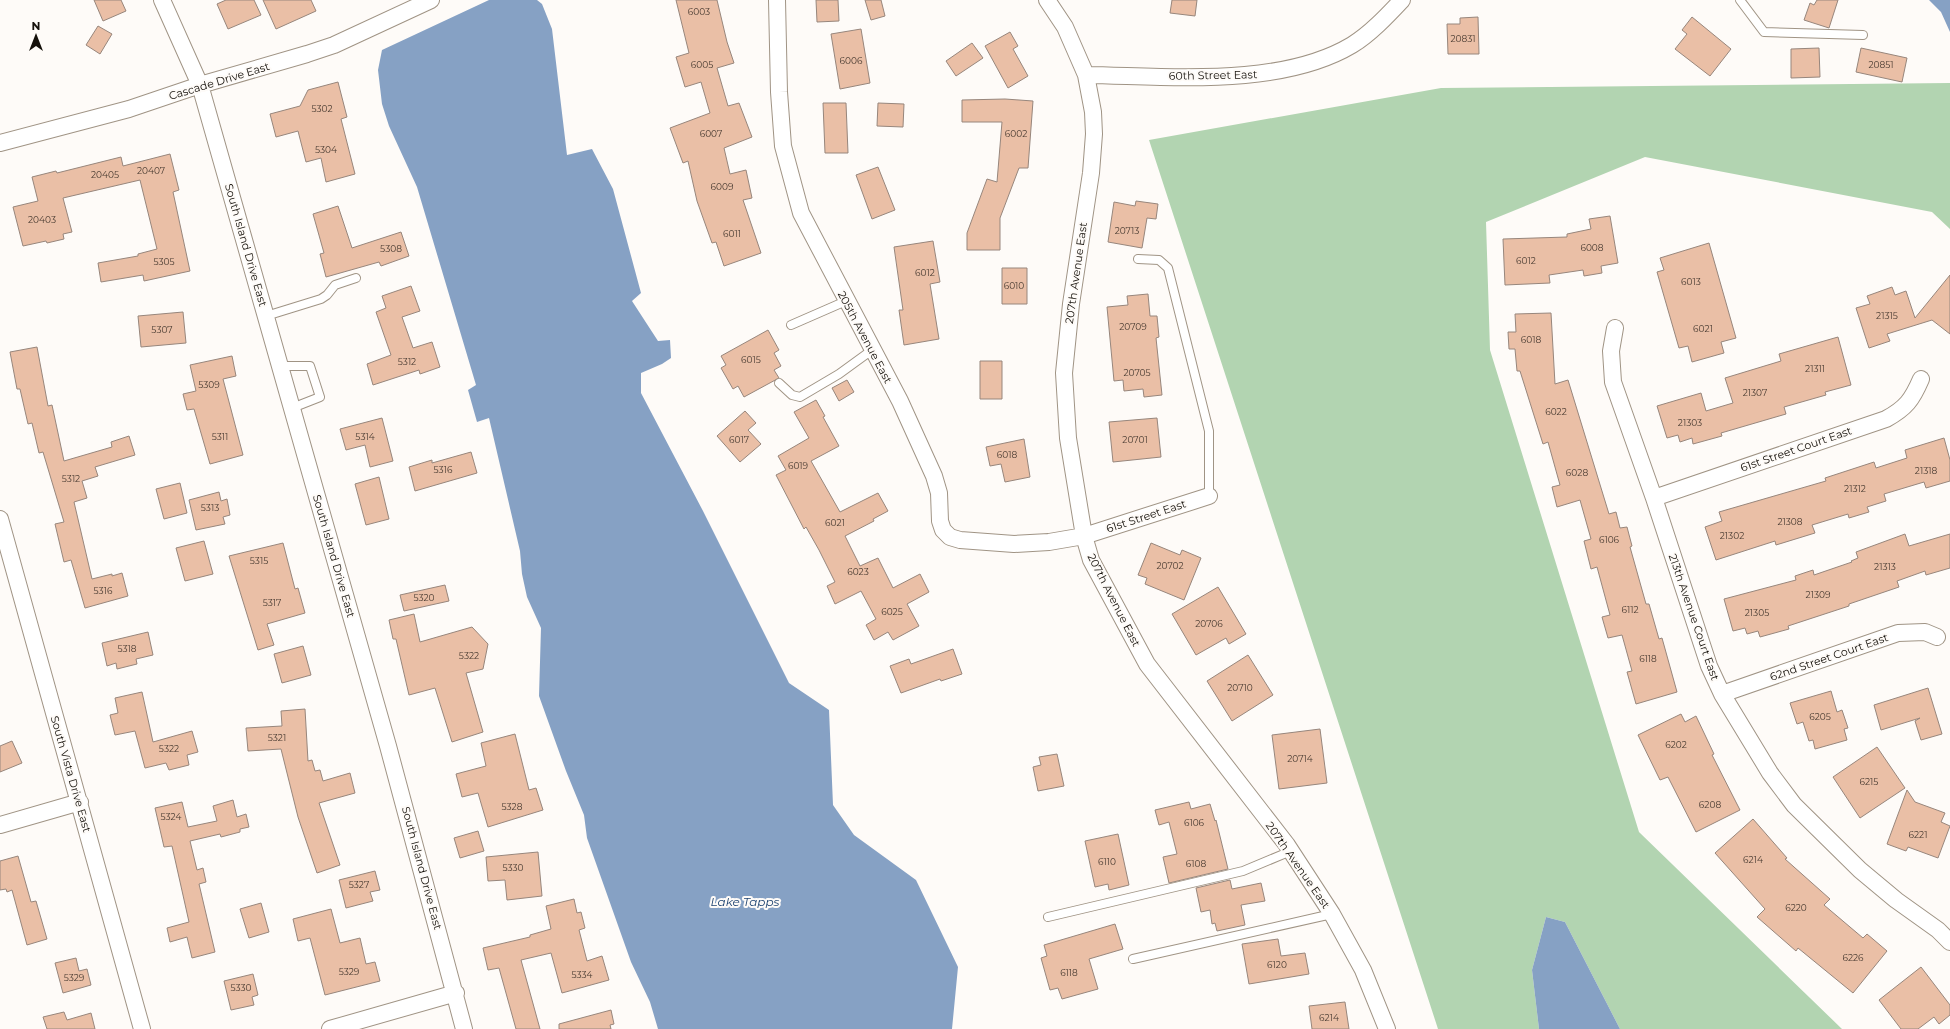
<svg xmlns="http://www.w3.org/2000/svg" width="1950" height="1029" viewBox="0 0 1950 1029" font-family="Montserrat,sans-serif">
<rect width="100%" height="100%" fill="#fefbf8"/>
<path fill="#b2d4b1" d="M1950 83V229L1932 212 1645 157 1486 222 1490 350 1639 832 1842 1029H1620L1565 922 1546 917 1532 970 1539 1029H1438L1149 140 1441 88Z"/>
<path fill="#86a1c4" d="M489 0H537L542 4 552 29 567 155 592 149 613 189 641 293 632 301 658 341 670 340 671 358 662 364 641 373V393L703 511 789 683 829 710 833 805 854 835 916 880 958 967 952 1029H658L650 1002 631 962 587 838 584 815 566 771 539 696 541 628 527 597 522 574 520 551 489 418 477 422 468 390 476 385 417 187 389 126 382 104 378 70 382 50Z
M1929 0H1950V32L1941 12Z
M1546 917 1565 922 1620 1029H1539L1532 970Z"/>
<path fill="#eabfa6" stroke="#97867c" d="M94 0H121L126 11 103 21Z
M226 0H254L261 15 228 29 217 4Z
M263 0H311L316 11 276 29Z
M676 0H717L727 42 734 63 717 68 728 106 739 103 752 137 724 148 730 174 746 170 752 198 743 200 761 253 724 266 716 242 712 243 697 201 688 161 683 163 670 128 710 113 701 82 685 87 676 57 689 53Z
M816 0H838L839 21 817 22Z
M865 0H881L885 16 871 20Z
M1172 0H1197L1195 16 1170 13Z
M1817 0H1838L1829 28 1804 20 1810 3 1814 5Z
M1478 17 1479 54H1448L1447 24H1460V18Z
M1692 17 1731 49 1710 76 1675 49 1687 34 1682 30Z
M98 26 112 34 100 54 86 45Z
M861 29 870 83 840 89 831 34Z
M1010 32 1018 46 1013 49 1028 76 1008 88 985 46Z
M972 43 983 58 956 76 946 61Z
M1819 48 1820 77 1791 78V49Z
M1861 48 1907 58 1902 82 1856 72Z
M338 82 347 117 341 119 355 174 326 182 321 158 306 162 298 131 276 137 270 114 300 106 308 90Z
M1005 99 1033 101 1028 168H1019L1000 218V250H967V233L987 179 997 182 1002 122H962V100Z
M823 103H846L848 153H825Z
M878 103 904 104 903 127 877 126Z
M170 154 179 190 173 192 190 271 144 281 143 275 101 282 98 263 138 256V254L157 249 140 180 63 198 72 232 63 234 64 239 47 243 46 241 23 246 13 207 38 201 32 177 56 171 57 173 121 157 123 166Z
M878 167 895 210 872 219 856 175Z
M1136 201 1158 204 1156 219 1147 218 1142 248 1108 242 1114 202 1135 206Z
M338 206 352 248 401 232 409 256 381 266 379 262 326 277 320 254 324 253 313 214Z
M1610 216 1618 263 1601 266 1602 273 1584 276 1583 270 1549 275 1550 283 1505 285 1503 239 1567 237V234L1591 229 1589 219Z
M933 241 940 282 930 284 939 339 904 345 899 310H903L894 247Z
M1709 243 1736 338 1721 342 1724 353 1692 362 1688 346 1679 348 1657 272 1664 270 1660 258Z
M1002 268H1027V304H1002Z
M1950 275V334L1932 320 1887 334 1890 341 1869 348 1856 308 1870 304 1867 296 1892 287 1895 295 1906 291 1915 318Z
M411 286 420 311 402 317 413 348 432 342 440 367 420 374 419 370 373 385 367 364 391 355 376 312 386 308 382 296Z
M1148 294 1150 316H1157L1159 337 1156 338 1162 395 1144 397 1143 389 1124 391 1123 380 1114 381 1107 307 1128 305 1127 296Z
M183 312 186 343 141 347 138 316Z
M1551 313 1555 384 1568 380 1609 514 1616 512 1620 528 1627 527 1632 546 1630 547 1646 604H1649L1659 639 1662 638 1677 692 1636 704 1627 672 1632 671 1622 635 1608 638 1602 617 1610 615 1597 567 1591 569 1584 541 1591 539 1580 500 1557 507 1552 487 1560 485 1548 442 1543 444 1520 371H1517L1515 349H1509L1508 332H1516L1515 314Z
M768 330 779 350 774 353 781 366 774 370 779 378 744 397 738 386 733 389 721 368 726 365 721 356Z
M1838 337 1851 385 1825 392 1826 395 1784 407 1786 414 1721 433 1722 436 1693 444 1692 438 1680 442 1678 435 1667 438 1657 406 1701 393 1706 411 1733 403 1725 378 1781 361 1779 354Z
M37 347 48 406 52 405 64 461 112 447 111 442 129 436 135 455 95 467 98 476 82 481 87 498 74 502 92 579 112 574V576L122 573 128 596 85 608 71 560 64 562 55 524 64 522 43 452 39 453 32 423 28 424 20 389H17L10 352Z
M232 356 236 376 223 379 243 455 210 464 194 409 187 410 183 394 196 391 190 365Z
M980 361H1002V399H980Z
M847 380 854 392 839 401 832 388Z
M816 400 825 416 823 417 839 446 811 461 840 512 878 493 888 511 873 519 874 521 845 536 860 566 878 558 893 588 920 574 929 592 907 604 919 626 893 640 888 632 874 640 866 625 876 619 861 591 835 604 827 586 835 582 819 550 806 527 804 529 776 475 786 470 778 456 809 438 794 412Z
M745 411 756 423 748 430 761 444 740 462 717 436Z
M382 418 393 461 370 467 365 445 346 450 340 429Z
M1157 418 1161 457 1113 462 1109 422Z
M1944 438 1950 460V481L1926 488 1924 482 1884 494 1886 501 1867 507 1869 512 1849 518 1848 514 1812 525 1815 533 1776 545 1775 541 1716 560 1705 527 1722 521 1719 512 1826 481 1825 478 1874 462 1876 468 1907 458 1905 450Z
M1024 439 1030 477 1005 482 1001 464 990 466 986 447Z
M471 452 477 473 415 491 409 467 432 460V463Z
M379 477 389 519 366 525 355 484Z
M180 483 187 513 164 519 156 489Z
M219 492 221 501 227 499 230 515 223 517 225 524 196 530 189 500Z
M1905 534 1909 546 1950 534V568L1926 575 1925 571 1897 581 1899 587 1849 604V606L1788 626 1789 629 1760 637 1758 631 1747 634 1745 628 1733 631 1724 599 1796 580 1795 576 1813 570 1814 575 1852 562 1851 561 1858 558 1856 552Z
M204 541 213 574 185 581 176 548Z
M283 543 295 589 298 588 305 613 267 624 274 645 258 650 229 556Z
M1151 543 1180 555 1182 550 1201 558 1184 600 1145 584 1147 578 1138 575Z
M445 585 449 601 404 611 400 595Z
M1218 587 1246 634 1229 644 1226 638 1196 655 1172 614Z
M414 614 420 642 472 627 488 644 483 669 466 673 483 732 452 742 435 688 409 695 396 639H393L389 620Z
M148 632 153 655 136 659 137 664 117 669 116 663 107 666 102 643Z
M303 646 311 675 282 683 274 654Z
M953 649 962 674 941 681 940 679 901 693 890 666 909 659 911 664Z
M1248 655 1273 695 1232 721 1207 681Z
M1928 688 1942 734 1921 740 1915 721 1920 718 1881 730 1874 705Z
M1831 691 1837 712 1842 710 1848 728 1844 729 1847 740 1815 749 1813 740 1809 741 1803 722 1797 724 1790 703Z
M142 692 153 742 192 731 198 752 187 755 189 765 169 770 166 763 145 768 135 731 115 735 110 715 118 713 115 698Z
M305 709 308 761 312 760 315 771 320 770 323 781 350 773 355 793 319 803 340 865 317 873 298 817 281 749 248 751 246 728 282 726 281 711Z
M1681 714 1685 722 1696 716 1714 754 1712 755 1740 810 1696 832 1668 777 1660 780 1638 735Z
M1320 729 1327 783 1279 789 1272 735Z
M515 734 529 790 536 788 543 810 488 827 478 793 462 797 456 774 486 766 481 743Z
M12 741 22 763 0 772V746Z
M1877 747 1905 788 1860 818 1833 777Z
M1057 754 1064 786 1038 791 1033 767 1041 765 1039 757Z
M1907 790 1915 802 1945 813 1941 822 1950 826 1938 858 1908 847 1906 851 1887 844Z
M233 800 237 817 246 814 249 827 240 829V832L221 837 220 834 190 841 197 870 203 868 206 882 199 884 215 952 192 958 187 937 170 942 167 928 189 922 172 846 164 847 155 808 182 802 188 827 217 821 213 806Z
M1189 802 1191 809 1210 804 1215 821 1216 820 1228 869 1169 883 1163 857 1177 854 1169 822 1159 825 1155 810Z
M1753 819 1787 858 1785 859 1830 899 1824 905 1863 938 1867 934 1887 951 1853 993 1798 948 1796 951 1757 917 1765 909 1715 853Z
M478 831 484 851 460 858 454 838Z
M1118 834 1129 885 1109 890 1108 884 1095 887 1085 841Z
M538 852 542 896 507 900 505 880 488 881 486 857Z
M18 856 31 902 36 901 47 939 27 945 12 890 7 892 6 889 0 890V861Z
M375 871 380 890 370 892 373 901 346 908 339 880Z
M1230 880 1232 889 1261 883 1265 901 1241 905 1245 925 1217 931 1215 923 1212 924 1210 910 1201 912 1196 888Z
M574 899 577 913 581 912 585 928 579 930 587 961 602 956 609 980 562 993 551 953 521 960 540 1029H516L499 968 488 970 483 948 530 937V935L551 929 546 906Z
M261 903 269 932 249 938 240 909Z
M331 909 340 943 360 938 366 964 375 962 380 981 325 995 310 938 298 941 293 919Z
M1115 924 1123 949 1089 959 1098 989 1062 999 1058 988 1050 990 1041 958 1047 956 1044 945Z
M1278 939 1281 956 1305 953 1309 974 1249 984 1242 944Z
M76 958 79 971 87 969 91 985 63 993 55 963Z
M1921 967 1950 1005V1015L1939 1024 1934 1017 1918 1029H1901L1879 1000Z
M253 974 258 995 252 997 254 1005 231 1010 224 981Z
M1345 1002 1349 1029H1312L1309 1006Z
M611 1010 614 1024 610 1025 611 1029H559V1024Z
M64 1012 67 1020 91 1013 95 1029H47L43 1017Z"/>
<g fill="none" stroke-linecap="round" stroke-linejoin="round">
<defs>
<path id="service" d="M1740 0 1764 32 1863 35
M1138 259 1159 260 1168 268 1209 431V496
M266 316 321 299 327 295 335 285 356 278
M791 325 846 301
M280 366H310L320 397 292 408
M779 383 792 395 800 397 839 374 872 350
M1048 917 1243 871 1291 851
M1133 959 1332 914"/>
<path id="minor" d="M162 0 200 85 388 746 464 1029
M777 0 779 92 783 146 801 213 900 401 934 476 939 493 940 521 943 530 950 537 960 540 1014 544 1049 542 1084 536 1209 496
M1047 0 1065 27 1086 75C1168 76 1280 88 1352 45 1370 34 1387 16 1402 0
M1086 75 1093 112 1094 134 1091 173 1071 304 1064 373 1068 438 1084 536 1091 560 1147 664 1287 845 1332 914 1363 970 1387 1029
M0 143 129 109 200 85 307 54 334 45 431 0
M1615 328 1611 351 1613 382 1654 498 1709 666 1722 694 1770 773 1794 805 1860 870 1896 900 1938 930 1950 942
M1654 498 1886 419C1906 408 1912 400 1921 379
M0 519 142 1029
M1722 694 1898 633 1925 632 1937 637
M0 825 80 802
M330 1029 456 993"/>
</defs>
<use href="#service" stroke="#a09485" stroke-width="10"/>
<use href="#minor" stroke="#a09485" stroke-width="18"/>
<use href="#service" stroke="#fff" stroke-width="8"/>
<use href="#minor" stroke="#fff" stroke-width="16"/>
</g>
<g text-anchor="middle" stroke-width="4" stroke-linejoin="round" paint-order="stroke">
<g font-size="9" fill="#4a3c32">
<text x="699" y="15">6003</text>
<text x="1463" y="42">20831</text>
<text x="851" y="64">6006</text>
<text x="702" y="68">6005</text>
<text x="1881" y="68">20851</text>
<text x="322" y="112">5302</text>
<text x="711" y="137">6007</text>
<text x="1016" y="137">6002</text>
<text x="326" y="153">5304</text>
<text x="151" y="174">20407</text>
<text x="105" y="178">20405</text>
<text x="722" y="190">6009</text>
<text x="42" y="223">20403</text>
<text x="1127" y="234">20713</text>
<text x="732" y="237">6011</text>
<text x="1592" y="251">6008</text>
<text x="391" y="252">5308</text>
<text x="1526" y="264">6012</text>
<text x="164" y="265">5305</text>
<text x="925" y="276">6012</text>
<text x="1691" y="285">6013</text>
<text x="1014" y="289">6010</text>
<text x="1887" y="319">21315</text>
<text x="1133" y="330">20709</text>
<text x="1703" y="332">6021</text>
<text x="162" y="333">5307</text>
<text x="1531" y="343">6018</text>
<text x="751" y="363">6015</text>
<text x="407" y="365">5312</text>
<text x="1815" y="372">21311</text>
<text x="1137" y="376">20705</text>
<text x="209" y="388">5309</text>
<text x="1755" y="396">21307</text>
<text x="1556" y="415">6022</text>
<text x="1690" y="426">21303</text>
<text x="220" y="440">5311</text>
<text x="365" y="440">5314</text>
<text x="739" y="443">6017</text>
<text x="1135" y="443">20701</text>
<text x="1007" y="458">6018</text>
<text x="798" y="469">6019</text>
<text x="443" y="473">5316</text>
<text x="1926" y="474">21318</text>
<text x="1577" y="476">6028</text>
<text x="71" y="482">5312</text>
<text x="1855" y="492">21312</text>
<text x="210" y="511">5313</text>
<text x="1790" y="525">21308</text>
<text x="835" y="526">6021</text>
<text x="1732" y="539">21302</text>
<text x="1609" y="543">6106</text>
<text x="259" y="564">5315</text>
<text x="1170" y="569">20702</text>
<text x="1885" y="570">21313</text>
<text x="858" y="575">6023</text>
<text x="103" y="594">5316</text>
<text x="1818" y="598">21309</text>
<text x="424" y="601">5320</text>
<text x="272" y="606">5317</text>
<text x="1630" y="613">6112</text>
<text x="892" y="615">6025</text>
<text x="1757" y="616">21305</text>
<text x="1209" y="627">20706</text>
<text x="127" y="652">5318</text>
<text x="469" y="659">5322</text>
<text x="1648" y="662">6118</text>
<text x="1240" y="691">20710</text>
<text x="1820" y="720">6205</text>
<text x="277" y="741">5321</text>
<text x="1676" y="748">6202</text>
<text x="169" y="752">5322</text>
<text x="1300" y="762">20714</text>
<text x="1869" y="785">6215</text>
<text x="1710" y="808">6208</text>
<text x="512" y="810">5328</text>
<text x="171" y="820">5324</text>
<text x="1194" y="826">6106</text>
<text x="1918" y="838">6221</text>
<text x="1753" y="863">6214</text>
<text x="1107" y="865">6110</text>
<text x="1196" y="867">6108</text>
<text x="513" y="871">5330</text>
<text x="359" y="888">5327</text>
<text x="1796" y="911">6220</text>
<text x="1853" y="961">6226</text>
<text x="1277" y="968">6120</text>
<text x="349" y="975">5329</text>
<text x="1069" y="976">6118</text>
<text x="582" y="978">5334</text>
<text x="74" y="981">5329</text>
<text x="241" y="991">5330</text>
<text x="1329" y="1021">6214</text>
</g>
<g font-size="11" fill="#15110b" stroke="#fefbf8">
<text transform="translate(1213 75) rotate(-1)" y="4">60th Street East</text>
<text transform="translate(219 81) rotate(-17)" y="4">Cascade Drive East</text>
<text transform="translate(246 245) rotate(74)" y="4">South Island Drive East</text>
<text transform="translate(1076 273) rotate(-82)" y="4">207th Avenue East</text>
<text transform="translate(865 337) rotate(62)" y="4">205th Avenue East</text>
<text transform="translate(1796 449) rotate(-19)" y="4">61st Street Court East</text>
<text transform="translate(1146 516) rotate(-18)" y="4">61st Street East</text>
<text transform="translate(334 556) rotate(74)" y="4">South Island Drive East</text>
<text transform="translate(1114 600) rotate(63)" y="4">207th Avenue East</text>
<text transform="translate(1694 617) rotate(71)" y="4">213th Avenue Court East</text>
<text transform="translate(1829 657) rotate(-19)" y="4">62nd Street Court East</text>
<text transform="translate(71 774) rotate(74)" y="4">South Vista Drive East</text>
<text transform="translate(1298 865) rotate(55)" y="4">207th Avenue East</text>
<text transform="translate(422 868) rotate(75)" y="4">South Island Drive East</text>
</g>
<g font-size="12" font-style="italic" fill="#1c4270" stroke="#fefbf8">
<text x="745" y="906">Lake Tapps</text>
</g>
</g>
<g transform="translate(36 36)" stroke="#fefbf8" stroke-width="3" paint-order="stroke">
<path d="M0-3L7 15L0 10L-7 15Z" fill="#15110b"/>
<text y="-6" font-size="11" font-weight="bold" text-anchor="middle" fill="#15110b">N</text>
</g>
</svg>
